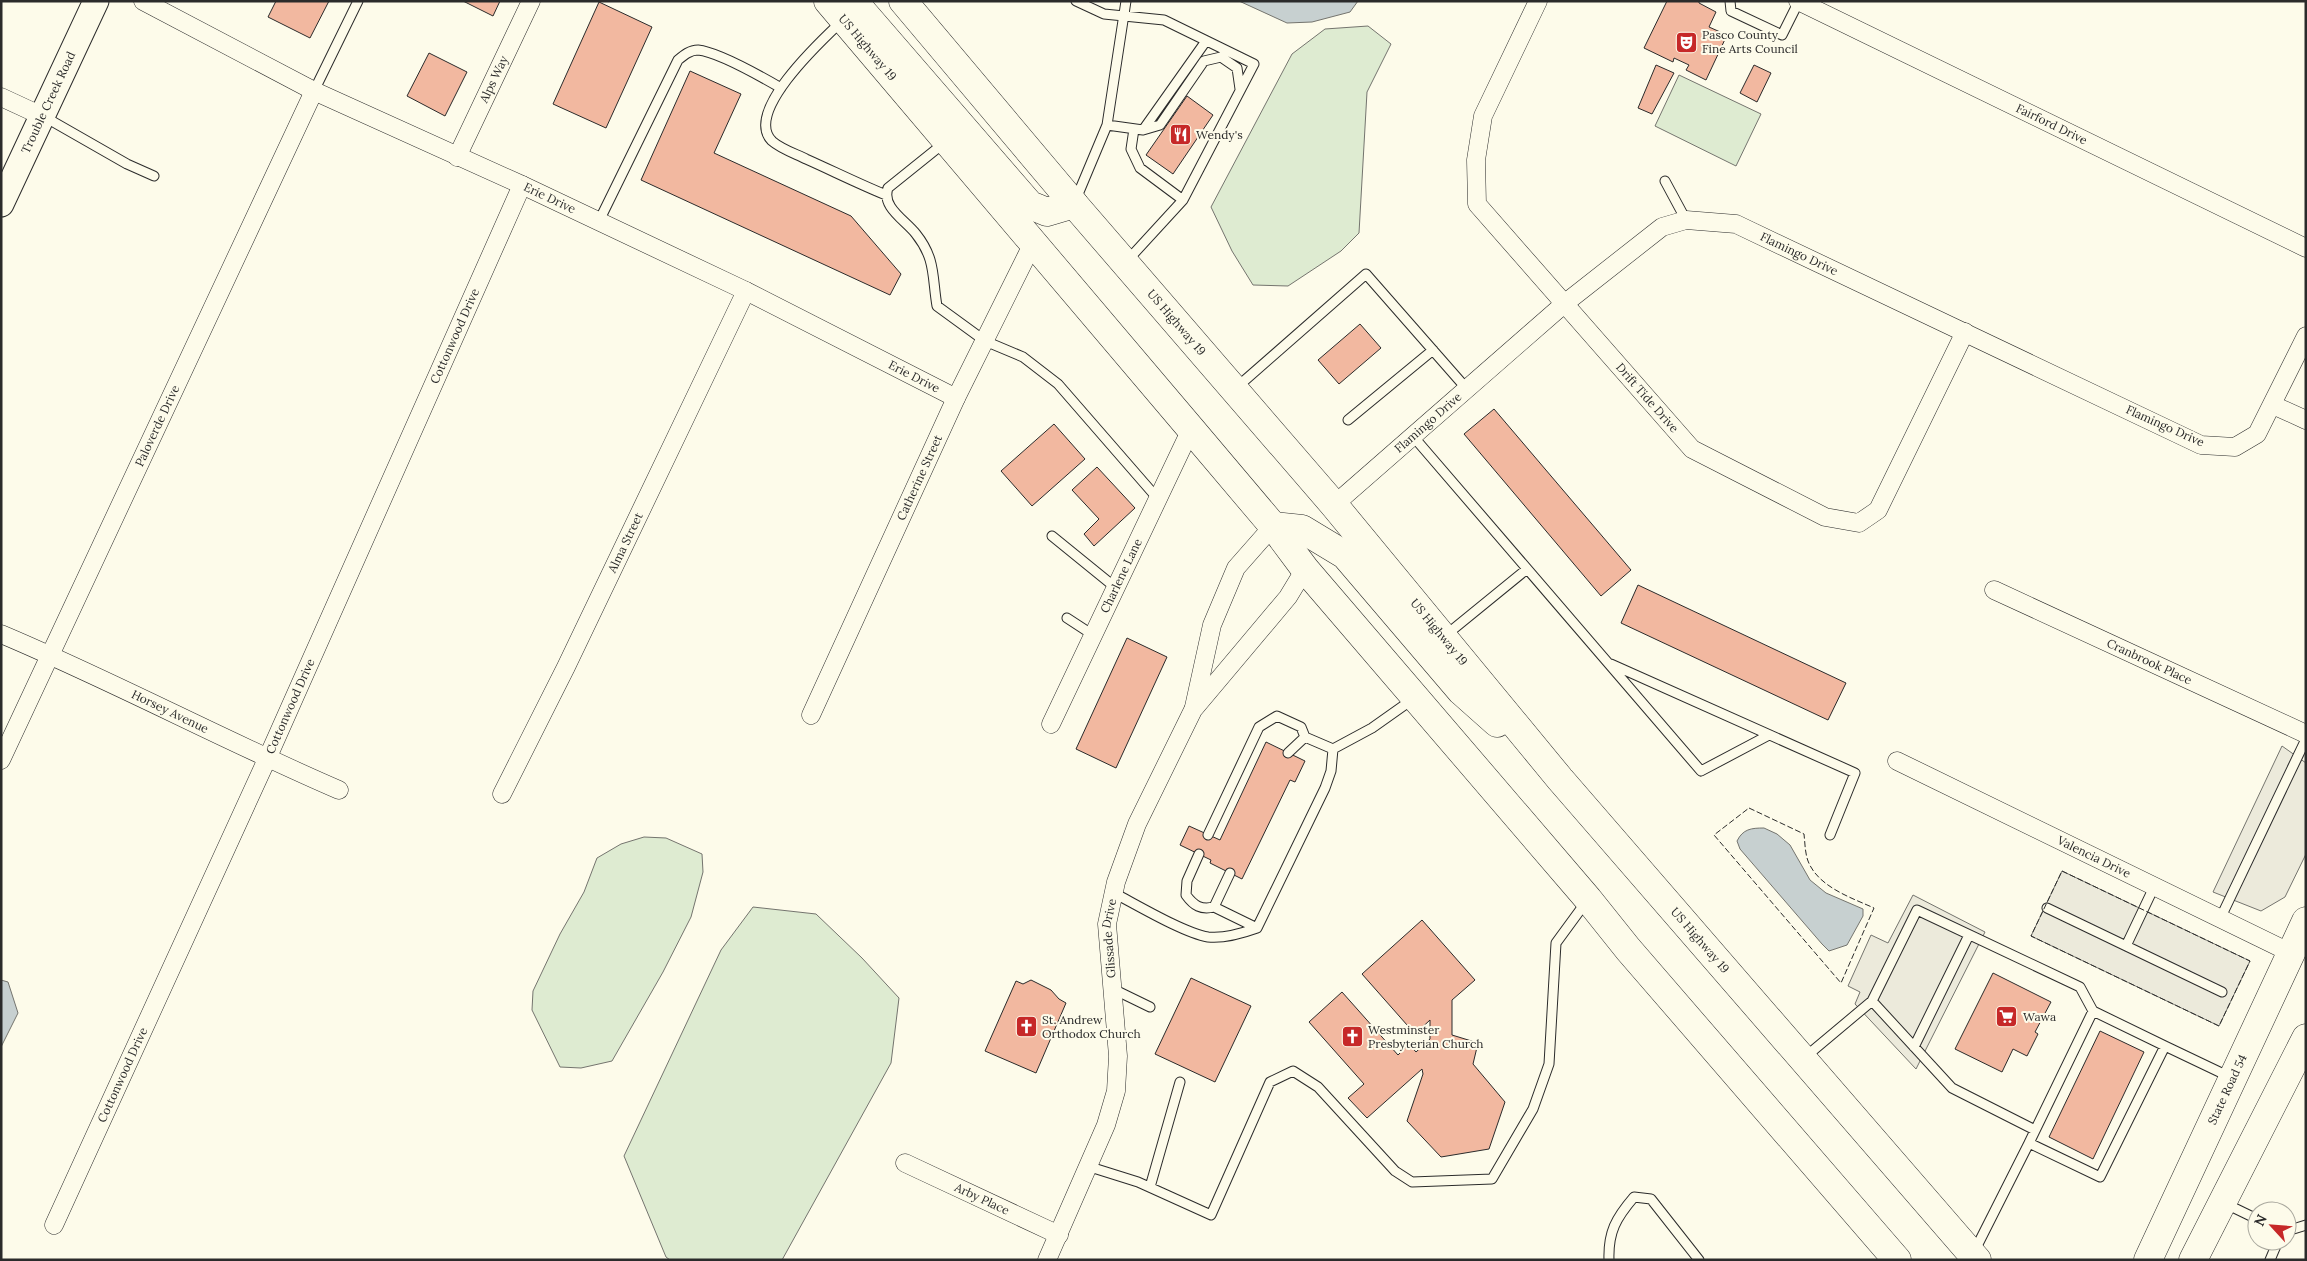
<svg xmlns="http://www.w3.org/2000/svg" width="2307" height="1261" viewBox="0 0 2307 1261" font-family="Lora,serif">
<rect width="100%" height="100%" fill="#fdfbea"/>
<path fill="#deebd1" stroke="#74746e" d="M1368 26 1391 44 1367 92 1359 233 1341 251 1288 286 1253 285 1232 251 1211 207 1292 54 1325 29Z
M1679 75 1761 114 1736 166 1655 126Z
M644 837 666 838 702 854 703 872 691 917 663 972 612 1061 581 1068 560 1067 532 1010 533 991 560 934 584 892 597 858 621 844Z
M753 907 816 914 862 958 899 998 891 1063 782 1260H670L666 1257 624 1156 721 950Z"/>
<path fill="#eceadb" stroke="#74746e" d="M2282 746 2306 763V854L2285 897 2261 911 2213 892Z
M2062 871 2250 961 2219 1026 2031 936Z
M1913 895 1985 932 1916 1069 1855 1004 1860 992 1848 986 1871 935 1888 943Z"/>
<path fill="#c7d0d0" stroke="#74746e" d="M1239 1H1358L1350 12 1312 22 1287 23Z
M1764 828 1777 834 1790 845 1810 880 1826 893 1863 909V916L1847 945 1829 951 1822 944 1740 849 1737 841C1743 829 1751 828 1764 828Z
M1 980 8 982 18 1013 1 1047Z"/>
<path fill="#f2b8a0" stroke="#2b2b2b" d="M276 1H329L310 38 268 17Z
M463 1H500L493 16Z
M1667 1H1699V3L1716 12 1709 27 1727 35 1706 80 1686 70 1689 65 1674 58 1673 62 1644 48Z
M599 2 652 27 606 128 553 104Z
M429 53 467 72 445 116 407 96Z
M1656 65 1674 73 1652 114 1638 108Z
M1754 65 1771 73 1757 102 1740 93Z
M690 71 741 94 714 153 851 216 901 274 890 295 641 180Z
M1187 96 1213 115 1173 174 1146 155Z
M1360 324 1381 348 1339 384 1318 360Z
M1494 409 1631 570 1601 596 1464 434Z
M1054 424 1085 459 1032 506 1001 471Z
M1097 467 1135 508 1094 546 1084 534 1099 519 1072 490Z
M1638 585 1846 683 1828 720 1621 623Z
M1127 638 1167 657 1116 768 1076 749Z
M1266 742 1305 761 1295 782 1290 780 1242 879 1210 863 1211 860 1180 845 1189 826 1220 840Z
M1422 920 1475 980 1452 1000V1035L1478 1043 1473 1064 1505 1102 1489 1149 1441 1157 1407 1121 1423 1074 1422 1069 1367 1118 1348 1098 1364 1084 1309 1022 1342 992 1398 1055 1409 1044 1416 1052 1430 1039V1020L1415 1034 1362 974Z
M1993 973 2051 1002 2035 1032 2038 1034 2027 1056 2013 1049 2002 1072 1955 1049Z
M1191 978 1251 1006 1215 1082 1155 1054Z
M1031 980 1051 990 1059 999 1066 1003 1036 1073 985 1051 1016 981 1023 984Z
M2100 1031 2144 1052 2093 1159 2049 1137Z"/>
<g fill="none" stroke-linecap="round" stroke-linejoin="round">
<defs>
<path id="lane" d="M1076 1 1104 14 1164 20 1254 64 1183 200 1127 261
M1730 1 1731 11 1782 35 1799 1
M842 21C823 39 743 112 772 141 781 149 796 154 806 159 833 171 859 184 886 195
M314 91 358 1
M43 116 127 164 154 176
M1107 125 1143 130 1206 41
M1134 129 1131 149 1140 168 1183 200
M1143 130 1160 125 1204 61 1221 57 1237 68 1240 89
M944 143 888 188C881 207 905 220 916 234 936 259 932 277 937 306L985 341 1023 357 1058 384 1158 499
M1665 181 1686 220
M1076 199 1107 125 1126 1
M599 221 678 60C684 55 690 50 698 50 719 52 762 77 781 88
M1236 388 1366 274 1466 388
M1348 420 1433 350
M1412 435 1701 771 1769 735
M1052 536 1116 588
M1067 618 1093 635
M1446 635 1527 569
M1611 664 1855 773 1830 835
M1305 737 1333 749
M1333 749 1372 728 1413 699
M1208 835 1259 727 1277 716 1301 727 1305 737 1288 753
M1199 854 1187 881 1186 895C1194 906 1201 910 1214 907L1230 873
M1114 893C1137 905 1184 933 1208 937 1224 939 1243 933 1257 928L1325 788 1331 771 1333 749
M1214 907 1257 928
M2047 908 2222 992
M2220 919 2306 739
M2126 946 2154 887
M1113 989 1150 1007
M1872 1001 1952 1088 2035 1130
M2165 1046 2230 1077
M1914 1047 1969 935
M1804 1058 1872 1001 1917 910 2080 987 2093 1011 2165 1046 2100 1177 2029 1143 2093 1011
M1087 1166 1138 1182 1211 1215 1270 1082 1293 1071 1318 1087 1395 1171 1412 1182 1492 1179 1533 1109 1549 1064 1556 943 1586 902
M1150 1187 1180 1082
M2226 1204 2257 1219
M2287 1231 2306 1225
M1974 1252 2029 1143
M1609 1260C1608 1232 1616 1218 1634 1197L1651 1199 1699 1260
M2270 1260 2278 1241"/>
<g id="street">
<path id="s1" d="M143 1 314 91 522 185 746 291 956 398"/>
<path id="s2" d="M1538 1 1483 116 1476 160 1477 204 1692 449 1825 517 1859 523 1878 510 1965 332"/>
<path id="s3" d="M1798 1 2306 248"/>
<path d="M1 97 42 116"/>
<path id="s4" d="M457 157 531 1"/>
<path d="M2273 405 2306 420"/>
<path id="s5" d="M1334 505 1564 304 1662 227 1686 220 1736 224 2201 445 2235 447 2257 434 2306 336"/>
<path id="s6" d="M1994 590 2306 734"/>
<path id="s7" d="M1 634C115 682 225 741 339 790"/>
<path d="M1194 707 1212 625 1236 568 1273 526"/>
<path id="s8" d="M811 715 956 398 1033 243"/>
<path id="s9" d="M1051 724 1191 429"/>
<path id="s10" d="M1 760 314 91"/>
<path id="s11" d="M1897 761 2291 953"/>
<path id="s12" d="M502 794 566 667 746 291"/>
<path id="s13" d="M905 1163 1059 1235"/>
<path id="s14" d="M54 1225 267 759 522 185"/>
<path id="s15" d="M1047 1260 1106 1125 1116 1091 1118 1056 1107 924 1116 882 1137 824 1193 710 1288 597 1305 569"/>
</g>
<g id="secondary">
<path id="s16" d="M1 204 96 1"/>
</g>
<g id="primary">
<path id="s17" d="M2148 1260 2306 921"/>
<path d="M2193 1260 2306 1038"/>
</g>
<g id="highway">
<path id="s18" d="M828 1 1191 429 1273 526 1305 569 1588 899 1628 949 1897 1260"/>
<path d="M850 1 862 11 1030 205 1047 212 1074 204"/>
<path id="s19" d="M903 1 1074 204 1334 505 1560 779 1977 1260"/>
<path d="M1273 526 1302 529 1345 555 1461 691 1497 723"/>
</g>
</defs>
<use href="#lane" stroke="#2b2b2b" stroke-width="11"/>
<use href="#street" stroke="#2b2b2b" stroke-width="19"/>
<use href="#secondary" stroke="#2b2b2b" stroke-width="27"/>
<use href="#primary" stroke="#2b2b2b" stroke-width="29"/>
<use href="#highway" stroke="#2b2b2b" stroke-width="29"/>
<use href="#lane" stroke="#fdfbea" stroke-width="9"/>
<use href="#street" stroke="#fdfbea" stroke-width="18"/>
<use href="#secondary" stroke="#fdfbea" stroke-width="25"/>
<use href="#primary" stroke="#fdfbea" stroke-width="28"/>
<use href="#highway" stroke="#fdfbea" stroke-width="28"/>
<path stroke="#2b2b2b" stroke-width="1" stroke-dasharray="6 2.5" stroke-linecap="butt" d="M1749 808 1804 834C1805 843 1805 853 1808 861 1818 887 1852 898 1874 908L1841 983 1714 835Z
M2062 871 2250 961 2219 1026 2031 936Z"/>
</g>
<defs>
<symbol id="theatre-square" viewBox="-11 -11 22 22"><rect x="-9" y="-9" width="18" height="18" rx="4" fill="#c62828" stroke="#fdfbea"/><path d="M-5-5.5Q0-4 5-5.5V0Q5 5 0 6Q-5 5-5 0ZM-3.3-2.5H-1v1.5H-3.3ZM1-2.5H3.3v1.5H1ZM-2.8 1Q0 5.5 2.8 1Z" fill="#fff"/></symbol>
<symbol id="restaurant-square" viewBox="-11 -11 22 22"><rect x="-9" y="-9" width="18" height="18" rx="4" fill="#c62828" stroke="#fdfbea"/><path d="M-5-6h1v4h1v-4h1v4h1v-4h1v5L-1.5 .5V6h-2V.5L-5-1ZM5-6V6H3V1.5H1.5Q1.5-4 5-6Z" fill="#fff"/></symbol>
<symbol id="supermarket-square" viewBox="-11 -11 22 22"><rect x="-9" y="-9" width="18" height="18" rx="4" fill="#c62828" stroke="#fdfbea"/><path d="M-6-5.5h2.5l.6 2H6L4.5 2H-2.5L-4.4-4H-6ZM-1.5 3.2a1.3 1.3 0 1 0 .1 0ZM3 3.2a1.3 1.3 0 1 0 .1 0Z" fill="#fff"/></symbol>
<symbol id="church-square" viewBox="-11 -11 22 22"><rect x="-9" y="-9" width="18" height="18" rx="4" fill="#c62828" stroke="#fdfbea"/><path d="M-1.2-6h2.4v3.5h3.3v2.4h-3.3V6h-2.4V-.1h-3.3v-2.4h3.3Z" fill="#fff"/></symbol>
</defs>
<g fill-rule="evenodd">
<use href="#theatre-square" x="1674" y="30" width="25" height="25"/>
<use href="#restaurant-square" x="1168" y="122" width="25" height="25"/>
<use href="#supermarket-square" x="1994" y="1004" width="25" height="25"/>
<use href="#church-square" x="1014" y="1014" width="25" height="25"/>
<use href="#church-square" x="1340" y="1024" width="25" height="25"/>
</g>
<g text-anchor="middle" stroke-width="4" stroke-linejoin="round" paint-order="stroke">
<g font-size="12" fill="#2b2b2b" stroke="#fdfbea" text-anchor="start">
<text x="1702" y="39">Pasco County<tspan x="1702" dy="14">Fine Arts Council</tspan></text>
<text x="1196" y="139">Wendy's</text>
<text x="2023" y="1021">Wawa</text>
<text x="1042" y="1024">St. Andrew<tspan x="1042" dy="14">Orthodox Church</tspan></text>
<text x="1368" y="1034">Westminster<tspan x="1368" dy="14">Presbyterian Church</tspan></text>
</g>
<g font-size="12" fill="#2b2b2b" stroke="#fdfbea">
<text dy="4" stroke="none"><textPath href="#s18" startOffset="61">US Highway 19</textPath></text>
<text dy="4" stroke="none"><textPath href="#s4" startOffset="86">Alps Way</textPath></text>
<text dy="4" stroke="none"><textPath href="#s16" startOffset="112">Trouble Creek Road</textPath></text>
<text dy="4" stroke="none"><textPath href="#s3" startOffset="282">Fairford Drive</textPath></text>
<text dy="4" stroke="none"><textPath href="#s1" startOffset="452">Erie Drive</textPath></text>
<text dy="4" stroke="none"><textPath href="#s5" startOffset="575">Flamingo Drive</textPath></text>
<text dy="4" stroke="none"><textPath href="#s19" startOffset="422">US Highway 19</textPath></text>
<text dy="4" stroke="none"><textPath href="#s14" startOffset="975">Cottonwood Drive</textPath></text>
<text dy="4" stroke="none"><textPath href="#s1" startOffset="858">Erie Drive</textPath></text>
<text dy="4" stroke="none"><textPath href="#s2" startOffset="474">Drift Tide Drive</textPath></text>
<text dy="4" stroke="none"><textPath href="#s5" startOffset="125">Flamingo Drive</textPath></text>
<text dy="4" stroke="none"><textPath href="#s10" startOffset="369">Paloverde Drive</textPath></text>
<text transform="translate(2165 426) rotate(24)" y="4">Flamingo Drive</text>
<text dy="4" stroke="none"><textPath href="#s8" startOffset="261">Catherine Street</textPath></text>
<text dy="4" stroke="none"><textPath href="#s12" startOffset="280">Alma Street</textPath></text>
<text dy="4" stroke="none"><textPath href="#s9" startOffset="164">Charlene Lane</textPath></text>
<text dy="4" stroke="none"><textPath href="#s19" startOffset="828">US Highway 19</textPath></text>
<text dy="4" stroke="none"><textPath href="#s6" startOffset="171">Cranbrook Place</textPath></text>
<text dy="4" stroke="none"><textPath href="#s14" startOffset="570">Cottonwood Drive</textPath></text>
<text dy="4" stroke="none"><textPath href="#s7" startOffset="186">Horsey Avenue</textPath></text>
<text dy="4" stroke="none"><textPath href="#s11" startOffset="219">Valencia Drive</textPath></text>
<text dy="4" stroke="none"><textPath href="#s15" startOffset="336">Glissade Drive</textPath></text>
<text dy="4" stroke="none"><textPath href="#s19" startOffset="1232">US Highway 19</textPath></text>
<text dy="4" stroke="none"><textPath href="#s14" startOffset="165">Cottonwood Drive</textPath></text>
<text dy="4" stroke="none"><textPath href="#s17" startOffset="188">State Road 54</textPath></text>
<text dy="4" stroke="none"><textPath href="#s13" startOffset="85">Arby Place</textPath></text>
</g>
</g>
<rect width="2307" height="1261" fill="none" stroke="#2b2b2b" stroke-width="5"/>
<g transform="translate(2272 1226) rotate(296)"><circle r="24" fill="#fdfbea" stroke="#a9a89e"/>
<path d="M0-4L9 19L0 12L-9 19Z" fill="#c62828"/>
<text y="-8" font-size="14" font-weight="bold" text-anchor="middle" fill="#2b2b2b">N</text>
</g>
</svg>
